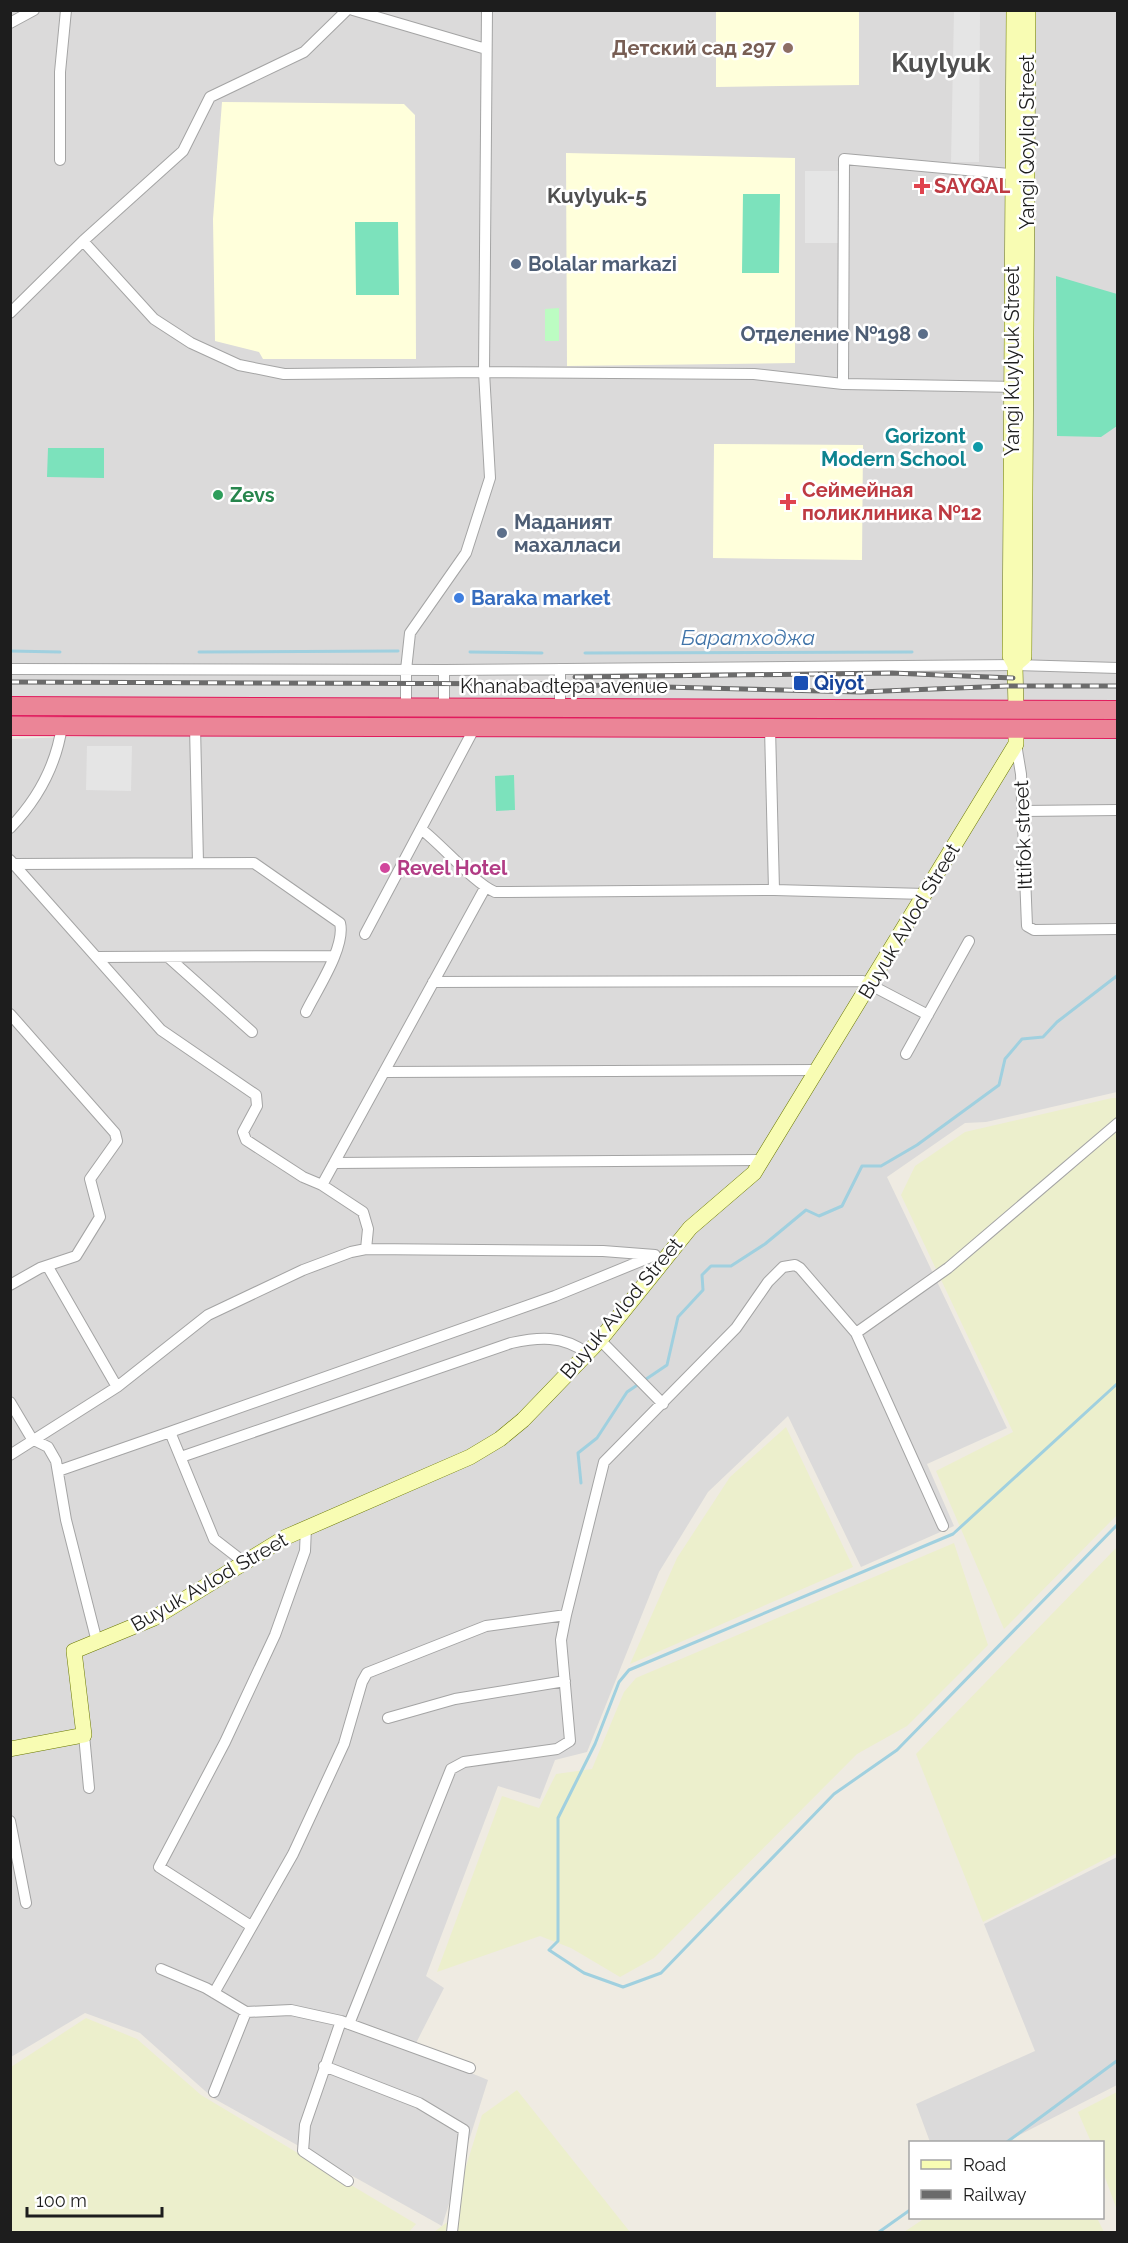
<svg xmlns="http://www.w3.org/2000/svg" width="1128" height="2243" viewBox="0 0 1128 2243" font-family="Raleway,sans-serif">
<rect width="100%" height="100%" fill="#efebe2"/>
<path fill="#dbdada" d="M10 11H1117V710L11 706Z
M124 735 1117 737V1092L986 1122 965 1123 887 1177 1007 1428 927 1464 954 1526 861 1567 788 1416 708 1492 659 1572 587 1752 555 1760 540 1799 498 1786 426 1976 444 1988 413 2049 488 2080 442 2226 213 2098 140 2033 85 2013 11 2057V739Z
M1117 1857V2085L1006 2142H930L916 2104 1035 2051 984 1924Z"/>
<path fill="#ffffdb" d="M716 11H859V85L716 87Z
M222 102 404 104 415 115 416 359H263L259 352 215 341 213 219Z
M566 153 795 158V363L567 366Z
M714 444 863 445 862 560 713 558Z"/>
<path fill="#ecefcc" d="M1112 1098H1117V1515L1004 1629 936 1471 1013 1432 901 1195 915 1166 965 1132Z
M786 1427 853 1567 630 1664 677 1558 730 1477Z
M954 1543 988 1645 907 1726 857 1754 654 1958 620 1977 571 1948 540 1936 437 1972 502 1796 539 1808 556 1774 592 1769 624 1692 636 1678Z
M1117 1547V1853L983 1922 916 1754Z
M86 2018 137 2039 201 2095 416 2224 409 2232H11V2067Z
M517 2090 630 2232H434L449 2221 482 2115Z
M1117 2092V2210L1103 2172 1102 2142H1091L1078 2112Z
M925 2218H1097L1104 2232H904Z"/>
<path fill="#bcfcc2" d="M559 308V341H545V309Z"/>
<path fill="#7ce2bc" d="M743 194H780L779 273H742Z
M355 222H398L399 295H356Z
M1056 276 1117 294V426L1101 437 1057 436Z
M48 448H104V478L47 477Z
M514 775 515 810 496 811 495 776Z"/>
<path fill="#e5e5e5" d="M954 11H980L979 162H951Z
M805 171H838L839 243H805Z
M87 746H132L131 791 86 790Z"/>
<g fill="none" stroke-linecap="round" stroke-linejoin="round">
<path stroke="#a0d0df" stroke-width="3" d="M10 651 60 652
M199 652 398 651
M470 652 542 653
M585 653 912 652
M1118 1383 953 1534 629 1670 619 1682 595 1744 558 1818V1941L549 1950 584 1973 623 1987 661 1973 834 1794 897 1750 1118 1524
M581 1483 578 1453 597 1438 627 1392 667 1365 678 1317 703 1290 702 1275 711 1266H731L765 1244 806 1210 819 1216 842 1206 862 1166H881L917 1145 999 1085 1005 1059 1022 1039 1043 1037 1057 1022 1118 975
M1007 2142 1118 2060
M879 2232 910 2210"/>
<defs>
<path id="street" d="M353 10 486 49
M487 10 484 372 754 374 843 384 1018 387
M10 23 34 10
M60 160V72L66 10
M83 241 154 319 191 343 239 365 284 374 484 372 490 478 466 553 410 633 406 670V708
M10 313 83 241 183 151 210 97 304 52 347 10
M843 384 844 159 1020 175
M10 669 444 670 1015 665 1118 668
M560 669V709
M444 707V670
M195 726 198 863
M770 728 774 890
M1016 744 1021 774 1027 926 1034 930 1118 929
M1023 811 1118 810
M10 828C38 799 56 766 62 726
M421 829C442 845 475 884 495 892L774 890 925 894
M10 860 161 1030 256 1095 257 1106 243 1132 246 1140 303 1177 322 1185 363 1212 368 1229 366 1249
M14 864 254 863 340 923C346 947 316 991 306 1012
M365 934 475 727
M96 957 334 956
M168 957 252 1032
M433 982 863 981 928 1015
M10 1014 115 1133 117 1141 90 1179 100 1217 76 1256 40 1268 10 1285
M906 1054 969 941
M384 1072 816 1070
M334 1163 761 1160
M322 1185 485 888
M48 1267 117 1387
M856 1333 948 1268 1118 1123
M600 1340 663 1404
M10 1402 32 1439 48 1447 56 1461 66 1520 97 1642
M170 1432 555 1296 653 1256
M10 1455 117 1387 208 1315 303 1270 351 1252 366 1249 603 1251 655 1255
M181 1457 511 1343C539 1337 562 1335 587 1353
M58 1471 170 1432 214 1539 245 1563
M388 1718 455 1699 565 1681
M84 1735 89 1788
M10 1821 26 1903
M251 1926 159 1867 225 1742 275 1635 305 1551 306 1527
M161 1969 206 1988 246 2012 291 2010 341 2021
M214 1993 293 1854 344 1744 362 1682 367 1673 486 1626 566 1615 604 1462 736 1328 768 1282 783 1267 795 1265 800 1268 856 1333 943 1526
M349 2024 451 1769 464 1762 557 1749 570 1741 561 1640 566 1615
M324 2066 419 2103 464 2130 452 2232
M214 2092 246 2012
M348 2181 303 2151 305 2125 341 2021 470 2068"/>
<path id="secondary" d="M1014 10 1010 656 1015 665 1016 710
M1015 665 1024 657 1028 10
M10 1749 84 1735 74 1651 154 1618 286 1537 470 1457 500 1439 523 1420 600 1340 690 1228 754 1173 1016 744V729"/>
<path id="highway" d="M10 706 1118 710
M10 726 1118 729"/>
</defs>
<use href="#street" stroke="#a4a4a4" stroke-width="12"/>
<use href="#secondary" stroke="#6a7800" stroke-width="16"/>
<use href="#highway" stroke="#e11b5d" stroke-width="20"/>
<use href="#street" stroke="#fff" stroke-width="10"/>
<use href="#secondary" stroke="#f8fcb3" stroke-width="15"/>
<use href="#highway" stroke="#eb8597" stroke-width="18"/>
<defs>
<path id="rail" d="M575 677 892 673 1013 678
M10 682 544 684 860 692 1007 686H1118"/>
</defs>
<use href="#rail" stroke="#6b6b6b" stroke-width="5"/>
<use href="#rail" stroke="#fff" stroke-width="3" stroke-dasharray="9" stroke-linecap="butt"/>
</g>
<circle fill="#8d6e63" stroke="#fff" stroke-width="2" cx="788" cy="48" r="6"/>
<g fill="#e0444e" stroke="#fff" stroke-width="2">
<path d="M919 177h6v6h6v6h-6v6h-6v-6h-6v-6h6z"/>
<path d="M785 493h6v6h6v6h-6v6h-6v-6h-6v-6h6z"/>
</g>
<g fill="#5c6f8a" stroke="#fff" stroke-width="2">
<circle cx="516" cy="264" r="6"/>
<circle cx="923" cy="334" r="6"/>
<circle cx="502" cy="533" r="6"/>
</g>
<circle fill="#0f9aa8" stroke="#fff" stroke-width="2" cx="978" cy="447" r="6"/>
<circle fill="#2e9e5b" stroke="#fff" stroke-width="2" cx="218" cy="495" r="6"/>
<circle fill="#3f7fe0" stroke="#fff" stroke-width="2" cx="459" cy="598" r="6"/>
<rect fill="#1a4fb4" stroke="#fff" stroke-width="2" x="793" y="675" width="16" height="16" rx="3"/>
<circle fill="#d1479c" stroke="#fff" stroke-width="2" cx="385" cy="868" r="6"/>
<g text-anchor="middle" stroke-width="5" stroke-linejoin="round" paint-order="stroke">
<g font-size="20" font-weight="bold" fill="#785e54" stroke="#fff" text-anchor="end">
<text x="776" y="55">Детский сад 297</text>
</g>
<g font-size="20" fill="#1d1d1d" stroke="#fff">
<text transform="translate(1027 142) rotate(-90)" y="7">Yangi Qoyliq Street</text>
<text transform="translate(1012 361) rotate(-90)" y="7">Yangi Kuylyuk Street</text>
<text x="564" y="693">Khanabadtepa avenue</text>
<text transform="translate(1023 835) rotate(-92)" y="7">Ittifok street</text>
<text transform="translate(909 921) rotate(-59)" y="7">Buyuk Avlod Street</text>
<text transform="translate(621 1308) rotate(-50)" y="7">Buyuk Avlod Street</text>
<text transform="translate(209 1582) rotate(-30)" y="7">Buyuk Avlod Street</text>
</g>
<g font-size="20" font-weight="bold" fill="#be3a42" stroke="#fff" text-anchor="start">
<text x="934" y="193">SAYQAL</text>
<text x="802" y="497">Сеймейная<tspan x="802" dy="23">поликлиника №12</tspan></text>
</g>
<g font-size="20" font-weight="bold" fill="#4e5e75" stroke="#fff" text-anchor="start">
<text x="528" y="271">Bolalar markazi</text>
<text x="911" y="341" text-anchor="end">Отделение №198</text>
<text x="514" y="529">Маданият<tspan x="514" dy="23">махалласи</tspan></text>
</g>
<g font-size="20" font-weight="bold" fill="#0d838f" stroke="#fff" text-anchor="end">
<text x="966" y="443">Gorizont<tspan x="966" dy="23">Modern School</tspan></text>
</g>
<g font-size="20" font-weight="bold" fill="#27864d" stroke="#fff" text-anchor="start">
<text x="230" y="502">Zevs</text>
</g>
<g font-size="20" font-weight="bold" fill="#366cbe" stroke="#fff" text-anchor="start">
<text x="471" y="605">Baraka market</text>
</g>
<g font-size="20" font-weight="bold" fill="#164399" stroke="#fff" text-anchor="start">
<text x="814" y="690">Qiyot</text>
</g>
<g font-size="20" font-weight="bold" fill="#b23c85" stroke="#fff" text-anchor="start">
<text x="397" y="875">Revel Hotel</text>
</g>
<g font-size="21" font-weight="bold" fill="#505050" stroke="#fff">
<text x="597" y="203">Kuylyuk-5</text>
</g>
<g font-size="21" font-style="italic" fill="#4275a9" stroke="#fff">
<text x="748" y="645">Баратходжа</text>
</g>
<g font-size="26" font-weight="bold" fill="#505050" stroke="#fff">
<text x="941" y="72">Kuylyuk</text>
</g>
</g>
<rect width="1128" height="2243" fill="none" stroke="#1d1d1d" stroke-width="24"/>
<rect x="909" y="2141" width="195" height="78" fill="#ffffff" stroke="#a5a5a5" stroke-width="1.5"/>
<rect x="921" y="2160" width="30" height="9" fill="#f8fcb3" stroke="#a5a5a5" stroke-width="1.5"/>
<text x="963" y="2171" font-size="18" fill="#1d1d1d">Road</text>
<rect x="921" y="2190" width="30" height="9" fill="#6b6b6b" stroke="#a5a5a5" stroke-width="1.5"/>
<text x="963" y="2201" font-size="18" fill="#1d1d1d">Railway</text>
<path d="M27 2207v9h135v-9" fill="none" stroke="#1d1d1d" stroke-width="3"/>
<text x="36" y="2207" font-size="18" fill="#1d1d1d" stroke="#ffffff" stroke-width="4.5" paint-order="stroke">100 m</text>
</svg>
